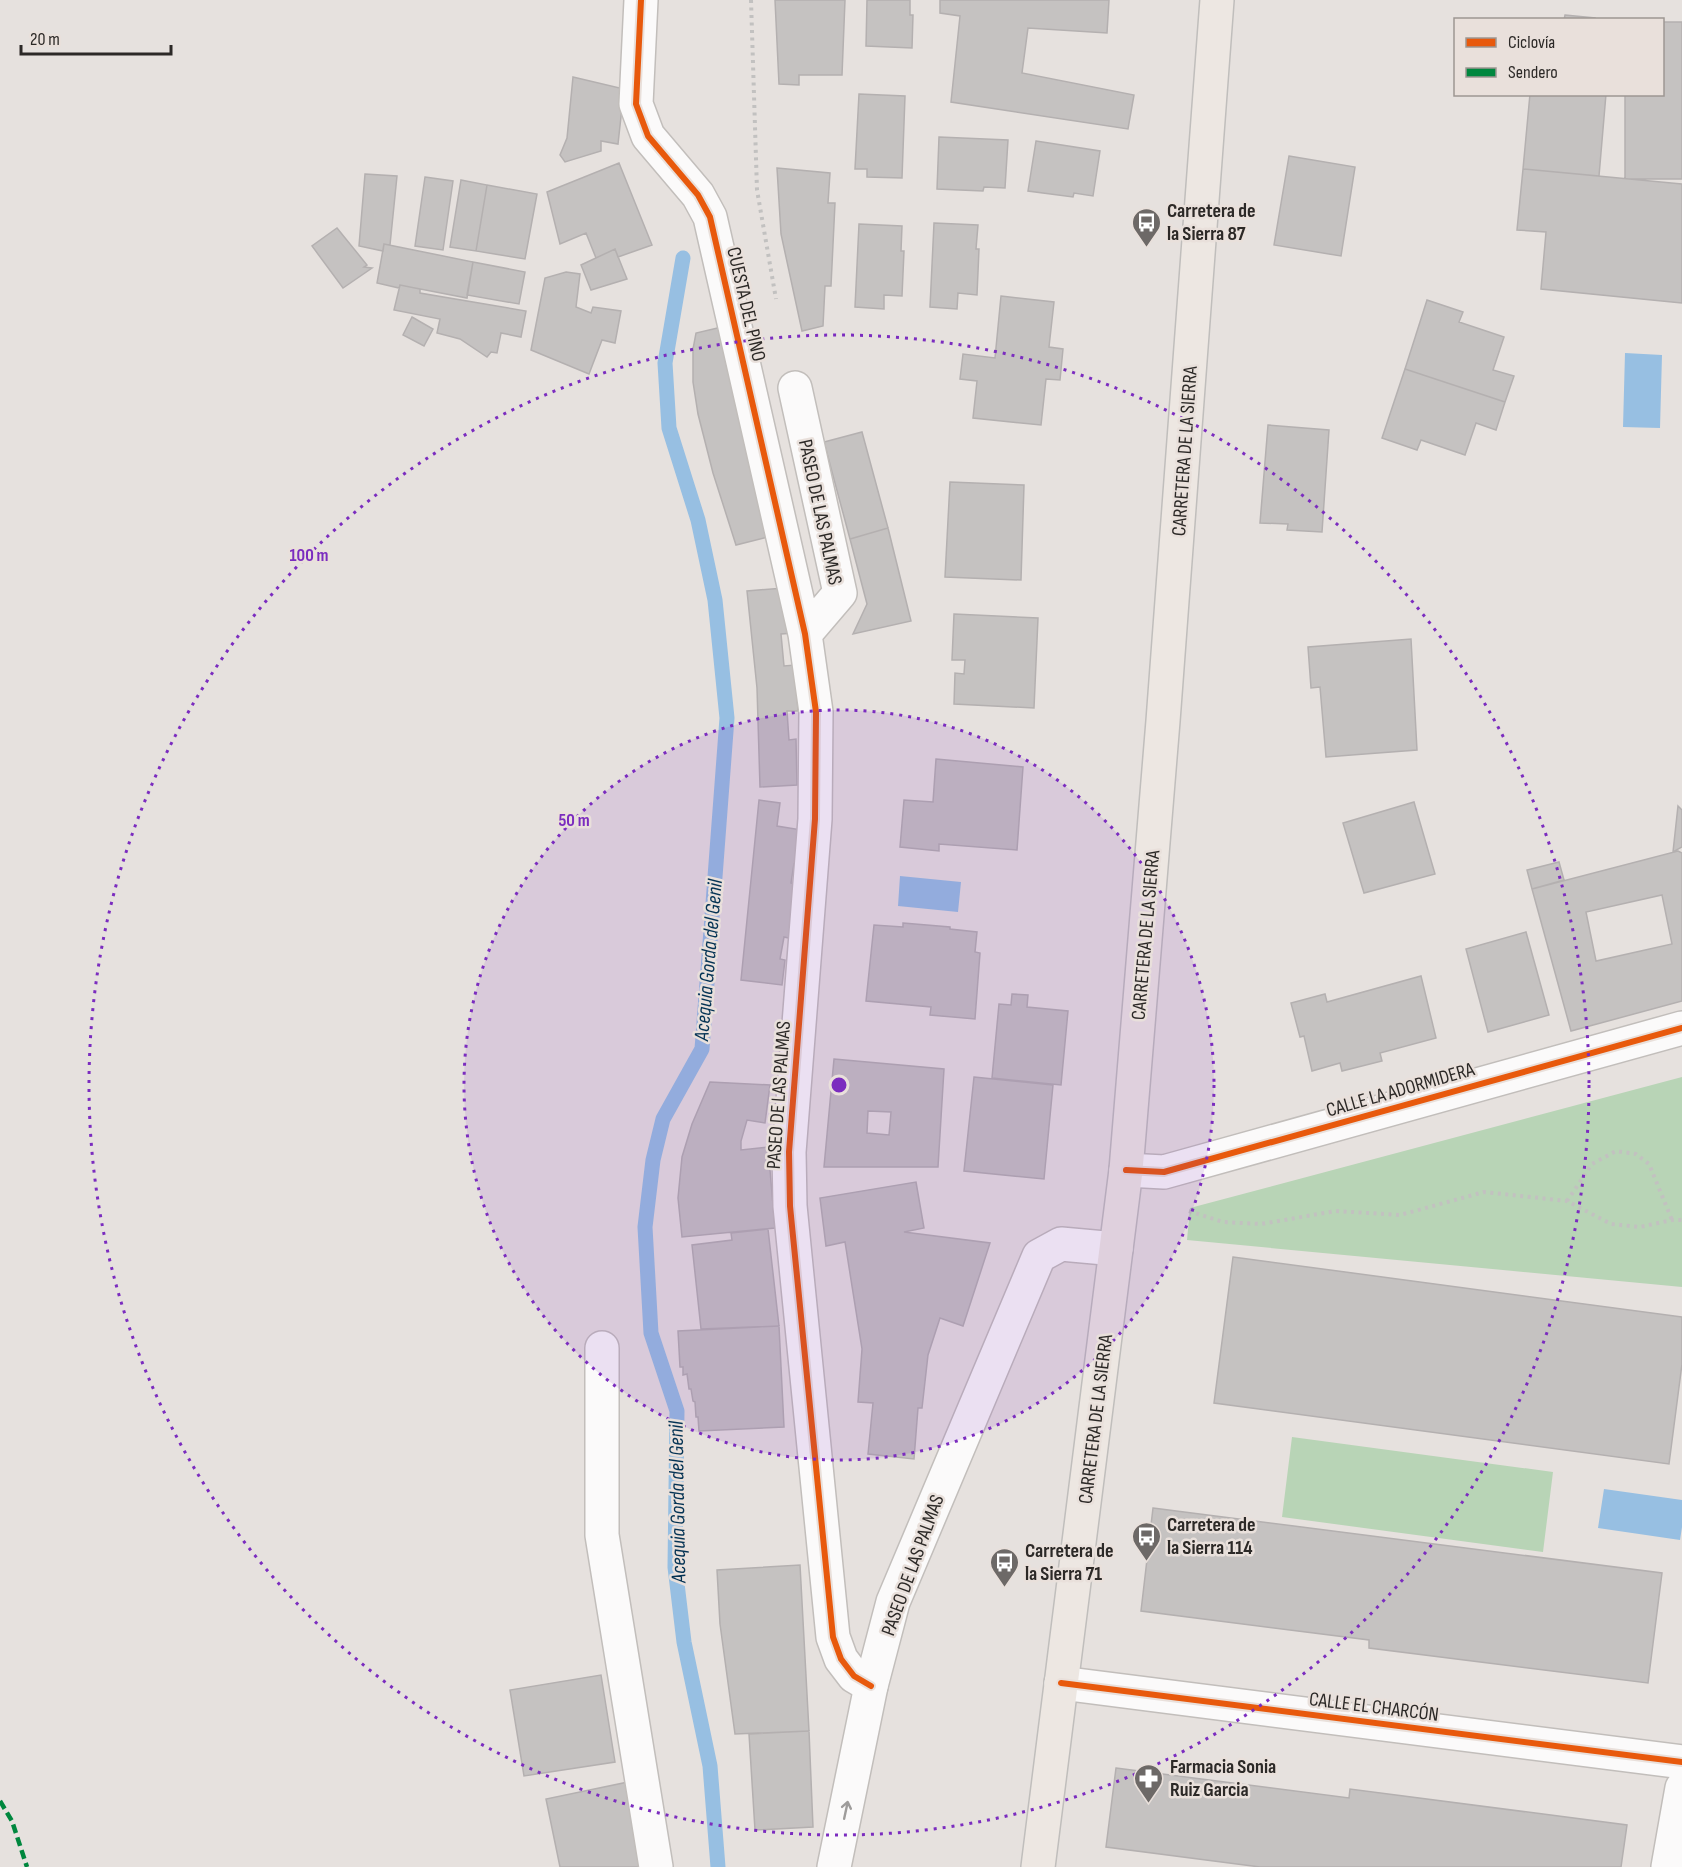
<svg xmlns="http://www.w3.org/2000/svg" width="1682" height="1867" viewBox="0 0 1682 1867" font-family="'Sofia Sans Condensed',sans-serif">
<rect width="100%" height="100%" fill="#e6e1de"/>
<path fill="#b8d4b6" d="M1682 1077V1287L1187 1240 1190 1208Z
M1292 1437 1553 1472 1543 1552 1282 1517Z"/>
<path fill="#97bfe2" d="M1625 353 1662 355 1660 428 1623 427Z
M900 876 961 882 958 912 898 906Z
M1604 1489 1682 1500V1527L1680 1540 1598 1528Z"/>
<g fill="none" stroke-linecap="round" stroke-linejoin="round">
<path stroke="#97bfe2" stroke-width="15" d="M683 258 665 363 669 428 698 520 715 600 727 718 702 1049 663 1119 653 1160 645 1227 651 1333 677 1411 675 1567 684 1642 710 1766 718 1867"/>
</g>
<path fill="#c5c2c1" stroke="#b4b0b0" stroke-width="1.5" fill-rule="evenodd" d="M775 0H845L842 75H799V85L779 84Z
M867 0H910V15H913L912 48 866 46Z
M940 0H1109L1107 33 1028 28 1022 73 1134 95 1128 129 951 102 960 16 940 13Z
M1565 15 1595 18V20H1564Z
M1662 22H1682V179H1625V94H1662Z
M573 77 624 89 618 144 601 141V151L565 162 560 155 567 138Z
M859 94 905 96 902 178 867 177V169H855Z
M1530 94H1606L1599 176 1523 169Z
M939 137 1008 140 1005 188 984 187 983 191 937 189Z
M1036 141 1100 151 1093 196 1074 193 1073 197 1028 191Z
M1289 156 1355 167 1341 256 1274 245Z
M619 163 652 245 618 257 615 249 596 258 586 233 560 244 547 192Z
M777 168 830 173 828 203H835L831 286H825L823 326 802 331 781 234Z
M1523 169 1682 184V303L1541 289 1546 232 1517 230Z
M365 174 397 176 390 245 384 244 383 251 359 246Z
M425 177 453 181 443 250 415 246Z
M461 180 487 185 476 251 450 247Z
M487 185 537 194 525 259 476 251Z
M934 223 978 225 976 249H979L977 295 958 293 957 309 930 307Z
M859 224 902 226 901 251H904L902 296 884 295V309L855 307Z
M337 228 367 265 364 267 372 268 343 288 312 246Z
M384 244 473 262 467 298 400 285 399 288 377 283Z
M615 249 627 279 591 290 581 265Z
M473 262 525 272 519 304 467 295Z
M566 272 580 274 576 307 591 313 593 307 621 311 615 343 602 340 589 374 531 350 545 278Z
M400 285 420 289V293L526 311 521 337 501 333 497 353 491 352 487 357 460 339 437 333 440 319 394 310Z
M1001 296 1054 302 1049 347 1063 349 1060 380 1046 379 1041 425 973 418 977 381 960 379 963 354 995 358Z
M1427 300 1463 312 1459 322 1504 337 1493 370 1514 376 1505 402 1405 369Z
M412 317 433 329 424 346 403 335Z
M722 327 768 537 736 545 713 473 698 414 693 382V349L696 333Z
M1405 369 1505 402 1496 430 1476 423 1465 455 1421 440 1417 450 1382 438Z
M1268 425 1329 430 1322 532 1287 530 1288 524 1260 523Z
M862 432 888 528 850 539 824 442Z
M950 482 1024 485 1021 580 945 577Z
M888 528 911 621 853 634 867 604 850 539Z
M784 588 794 633 781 634 784 666 795 665 798 711H787L789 740 796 739 797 785 760 787 757 688 747 591Z
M954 614 1038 618 1034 708 954 704 955 673 964 674 965 660H952Z
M1411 639 1417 750 1326 757 1320 687 1311 688 1308 647Z
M936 759 1023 767 1017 850 939 844V851L900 847 904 800 933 802Z
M759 800 780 803 777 826 802 830 796 864H794L791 883 798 885 793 939 784 937 780 959 785 960 782 985 741 980Z
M1414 802 1435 874 1364 893 1343 823Z
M1678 806 1682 810V847L1673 852Z
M1678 851 1682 853V1001L1571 1031 1532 889ZM1662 895 1672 944 1596 961 1586 912Z
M1559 862 1564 880 1532 889 1527 870Z
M903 923 950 927V929L977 932 975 952 980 953 975 1019 930 1015 931 1007 866 1001 874 925 903 927Z
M1526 932 1549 1015 1488 1032 1466 949Z
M1421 976 1436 1038 1380 1053 1382 1061 1342 1071 1340 1063 1312 1071 1304 1036 1300 1037 1291 1003 1325 994 1327 1002Z
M1012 994 1028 995 1027 1007 1068 1011 1061 1085 992 1078 999 1004 1011 1005Z
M834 1059 944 1069 938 1167H824ZM868 1111 891 1112 889 1135 867 1133Z
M974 1077 1053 1085 1044 1179 964 1171Z
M710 1082 770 1085 765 1123 747 1120 741 1141V1150L768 1147 775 1228 682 1237 678 1198 682 1157 692 1124Z
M916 1182 924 1228 904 1232 990 1243 963 1326 940 1318 928 1355 922 1408H918L914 1459 868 1454 873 1403 858 1402 862 1349 845 1242 826 1246 820 1198Z
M768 1229 779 1326 701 1329 692 1245 732 1240 731 1233Z
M1233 1257 1682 1317V1364L1669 1464 1214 1403Z
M779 1326 784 1427 699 1431 698 1417H696L695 1402 693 1401 691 1389H689L687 1374 683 1375V1367H680L678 1331Z
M1153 1508 1662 1573 1648 1683 1369 1648V1640L1141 1611Z
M800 1565 809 1731 735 1734 720 1624 717 1570Z
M601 1675 615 1762 524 1776 510 1690Z
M809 1731 813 1827 755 1830 749 1734Z
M1116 1768 1349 1798 1350 1789 1627 1825 1621 1867H1260L1106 1847Z
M633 1781 651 1867H560L546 1799Z"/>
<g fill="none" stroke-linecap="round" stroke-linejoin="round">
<defs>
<path id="minor" d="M641 0 636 104 648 136 698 195 710 217 805 634 816 712 815 819 789 1152 790 1206 833 1637 841 1659 854 1676 871 1686
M795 388 840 593 805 634
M1126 1170 1164 1172 1682 1028
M602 1348V1535L656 1867
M1061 1683 1682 1762
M1668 1867 1682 1788"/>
<path id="tertiary" d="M834 1867 871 1686 893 1602 1039 1256 1061 1244 1116 1249"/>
<path id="primary" d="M1038 1867 1126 1170 1163 721 1217 0"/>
</defs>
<use href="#minor" stroke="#c2bebb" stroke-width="36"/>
<use href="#tertiary" stroke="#c2bebb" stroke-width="36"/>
<use href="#primary" stroke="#c0bebc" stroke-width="36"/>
<path stroke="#c2c1c0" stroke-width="4" stroke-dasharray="3 4.5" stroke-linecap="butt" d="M751 0 757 190 776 299
M1567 1201 1592 1164 1616 1151 1636 1154 1649 1164 1672 1220
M1189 1211 1223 1222 1261 1224 1336 1211 1400 1215 1484 1192 1567 1201 1611 1224 1640 1227 1672 1220H1682"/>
<use href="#minor" stroke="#fbfafa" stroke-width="33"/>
<use href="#tertiary" stroke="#fbfafa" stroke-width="33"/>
<use href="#primary" stroke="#ede7e2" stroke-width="33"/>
<path stroke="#00873e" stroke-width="4.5" stroke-dasharray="9 4.5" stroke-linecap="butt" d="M0 1801 12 1821 27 1867"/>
<defs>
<path id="cycleway" d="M641 0 636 104 648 136 698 195 710 217 805 634 816 712 815 819 789 1152 790 1206 833 1637 841 1659 854 1676 871 1686
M1126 1170 1164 1172 1682 1028
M1061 1683 1682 1762"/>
</defs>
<use href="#cycleway" stroke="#e9e0db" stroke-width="10"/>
<use href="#cycleway" stroke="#e8590c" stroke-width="6"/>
</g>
<defs><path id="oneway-shaft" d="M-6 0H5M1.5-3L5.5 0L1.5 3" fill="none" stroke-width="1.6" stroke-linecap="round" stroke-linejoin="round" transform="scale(1.5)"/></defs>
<use stroke="#9e9c9b" href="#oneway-shaft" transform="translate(846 1810) rotate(-78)"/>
<circle cx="839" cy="1085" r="375" fill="#7b2cbf" fill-opacity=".12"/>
<g fill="none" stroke="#7b2cbf" stroke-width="3" stroke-dasharray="3 6">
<circle cx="839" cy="1085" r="375"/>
<circle cx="839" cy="1085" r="750"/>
</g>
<defs>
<symbol id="bus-pin" viewBox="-11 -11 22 30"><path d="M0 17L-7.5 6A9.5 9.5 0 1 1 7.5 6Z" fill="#6d6967" stroke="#e9e0db"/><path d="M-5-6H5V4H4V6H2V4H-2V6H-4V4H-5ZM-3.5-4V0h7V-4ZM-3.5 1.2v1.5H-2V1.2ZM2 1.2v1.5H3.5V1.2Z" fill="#fff"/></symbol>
<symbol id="pharmacy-pin" viewBox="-11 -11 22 30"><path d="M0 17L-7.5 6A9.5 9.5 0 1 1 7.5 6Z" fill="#6d6967" stroke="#e9e0db"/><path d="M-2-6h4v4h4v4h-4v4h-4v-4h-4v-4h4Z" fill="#fff"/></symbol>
</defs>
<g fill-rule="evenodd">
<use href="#bus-pin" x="1130" y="206" width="33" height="45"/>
<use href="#bus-pin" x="1130" y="1520" width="33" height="45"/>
<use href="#bus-pin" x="988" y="1546" width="33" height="45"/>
<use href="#pharmacy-pin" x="1132" y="1762" width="33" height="45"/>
</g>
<g text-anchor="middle" stroke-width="5" stroke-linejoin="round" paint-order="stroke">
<g font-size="20" font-weight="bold" fill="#2c2927" stroke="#e9e0db" text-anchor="start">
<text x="1167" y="217">Carretera de<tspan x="1167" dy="23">la Sierra 87</tspan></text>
<text x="1167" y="1531">Carretera de<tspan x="1167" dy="23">la Sierra 114</tspan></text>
<text x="1025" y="1557">Carretera de<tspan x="1025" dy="23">la Sierra 71</tspan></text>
<text x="1170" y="1773">Farmacia Sonia<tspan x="1170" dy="23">Ruiz Garcia</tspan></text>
</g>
<g font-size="20" fill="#2c2927" stroke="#e9e0db">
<text transform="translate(747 304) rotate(77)" y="7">CUESTA DEL PINO</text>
<text transform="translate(1184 451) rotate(-86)" y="7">CARRETERA DE LA SIERRA</text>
<text transform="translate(821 512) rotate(78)" y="7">PASEO DE LAS PALMAS</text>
<text transform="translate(1145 935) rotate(-85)" y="7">CARRETERA DE LA SIERRA</text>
<text transform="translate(1400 1089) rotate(-16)" y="7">CALLE LA ADORMIDERA</text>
<text transform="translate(778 1095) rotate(-86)" y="7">PASEO DE LAS PALMAS</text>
<text transform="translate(1095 1419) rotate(-83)" y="7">CARRETERA DE LA SIERRA</text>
<text transform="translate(912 1565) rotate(-70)" y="7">PASEO DE LAS PALMAS</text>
<text transform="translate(1374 1706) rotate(7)" y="7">CALLE EL CHARCÓN</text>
</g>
<g font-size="21" font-style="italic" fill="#043354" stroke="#e9e0db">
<text transform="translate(708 960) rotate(-85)" y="7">Acequia Gorda del Genil</text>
<text transform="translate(677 1502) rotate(-91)" y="7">Acequia Gorda del Genil</text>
</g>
</g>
<circle cx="839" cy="1085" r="9" fill="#7b2cbf" stroke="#e9e0db" stroke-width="3"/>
<g font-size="18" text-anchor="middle" font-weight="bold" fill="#7b2cbf" stroke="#e9e0db" stroke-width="5" stroke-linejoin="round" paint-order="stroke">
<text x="309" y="561">100 m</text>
<text x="574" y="826">50 m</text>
</g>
<rect x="1454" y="18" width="210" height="78" fill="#e9e0db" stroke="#9d9793" stroke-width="1.5"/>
<rect x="1466" y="38" width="30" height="9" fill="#e8590c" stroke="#9d9793" stroke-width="1.5"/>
<text x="1508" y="48" font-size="18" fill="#2c2927">Ciclovía</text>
<rect x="1466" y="68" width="30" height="9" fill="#00873e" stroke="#9d9793" stroke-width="1.5"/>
<text x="1508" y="78" font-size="18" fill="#2c2927">Sendero</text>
<path d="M21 45v9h150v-9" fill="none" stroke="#2c2927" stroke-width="3"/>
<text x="30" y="45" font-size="18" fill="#2c2927" stroke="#e9e0db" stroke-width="4.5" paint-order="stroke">20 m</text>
</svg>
